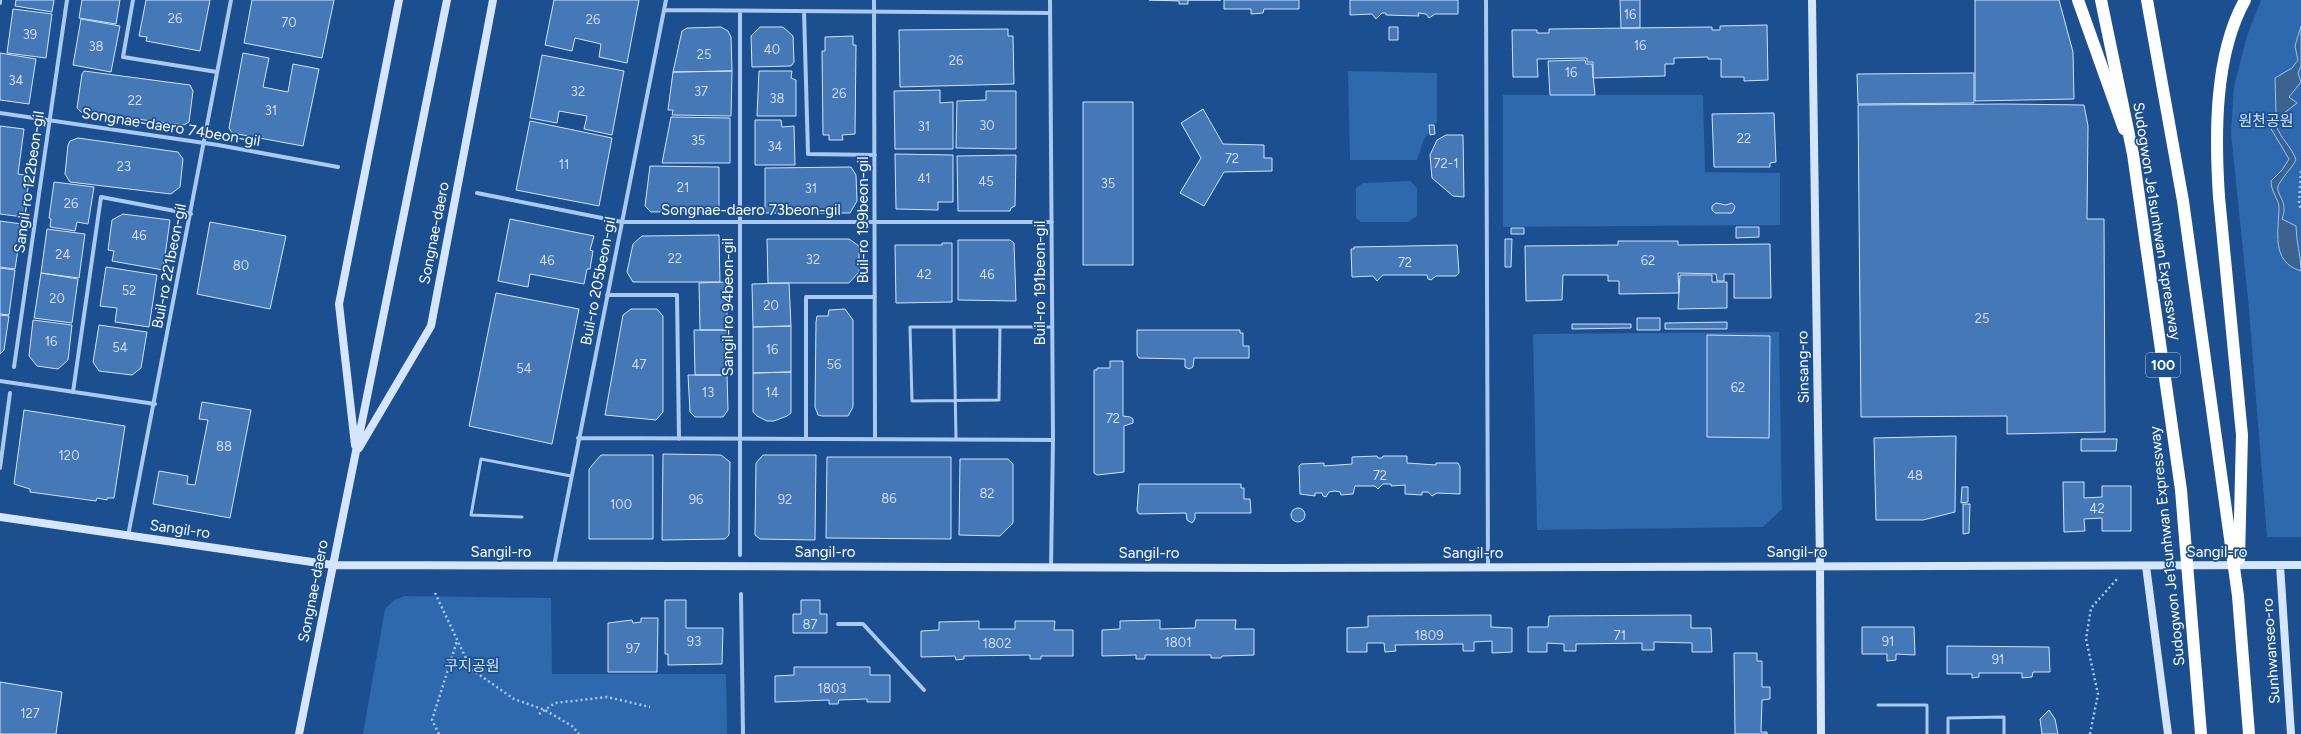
<svg xmlns="http://www.w3.org/2000/svg" width="2301" height="734" viewBox="0 0 2301 734" font-family="Figtree,'Noto Sans KR',sans-serif">
<rect width="100%" height="100%" fill="#1b4f8f"/>
<path fill="#2e69ad" d="M2261 0H2301V537H2267L2249 309 2231 133 2234 86 2247 36Z
M1348 71 1437 73V122L1424 139 1417 160H1350Z
M1503 95H1703L1705 172 1780 173V225L1503 227Z
M1410 181 1417 188V216L1409 222H1361L1356 218V188L1363 183Z
M1779 332 1782 509 1763 527 1537 530 1533 334Z
M405 596 551 598 552 674H726L727 734H363L385 609 394 600Z"/>
<path fill="#3c6290" stroke="#9cc4f0" d="M2301 26V66L2298 73 2301 82 2289 97 2297 103 2283 114 2276 125C2280 138 2292 147 2296 160 2293 166 2279 182 2278 186 2276 196 2289 201 2282 219L2296 226C2296 242 2301 255 2301 271 2270 262 2279 230 2279 207 2279 200 2271 192 2271 181L2282 170 2289 159 2270 127 2276 112 2275 78 2292 68 2298 60 2295 46Z"/>
<path fill="#4478b7" stroke="#cfe3fa" d="M16 0H54L52 12 15 6Z
M82 0H120L116 24 79 18Z
M146 0H210L200 51 146 41 147 37 139 36Z
M252 0H334L322 58 244 43Z
M554 0H639L627 63 599 57 601 44 575 38 572 51 545 45Z
M1149 0H1221H1188V4H1179V1Z
M1224 0H1299V9H1264L1263 13 1251 14V9H1224Z
M1350 0H1458V14H1435L1429 18 1426 14 1418 13 1419 16 1386 15V13H1382L1376 19 1372 14 1350 15Z
M1620 0H1640V28H1621Z
M1975 0H2059L2073 52 2074 99 1975 101Z
M13 9 52 14 46 58 7 53Z
M81 19 120 26 111 72 73 65Z
M1767 25 1768 80 1744 81V77H1721V59H1708V57L1674 58V64H1665V76L1593 78V62H1587V58L1537 59 1538 77H1513L1512 30H1537V33H1549V29L1712 27V30H1720V26Z
M721 27 728 31 731 37 732 71 673 72 682 31 687 28Z
M760 27H783L793 36 794 62 791 66 752 67 751 36Z
M1389 27H1398V40H1389Z
M1008 29V36H1013L1014 84 900 87 899 30Z
M853 36V45H856L855 134 842 135 843 140H829V135H823L822 51H825V37Z
M0 53 36 59 29 104 0 100Z
M243 53 269 58 263 87 288 92 293 64 319 69 303 146 232 133 229 128Z
M542 55 624 71 612 135 584 129 587 116 559 111 557 123 530 118Z
M1585 60 1586 64H1592L1595 95H1550L1548 61Z
M84 71 190 85 193 91 189 122 184 125 81 112 77 108 82 74Z
M732 71 731 116 672 115 673 110H668L673 72Z
M759 71H792L791 78 796 80V116H757Z
M1974 73V103L1858 104 1857 74Z
M940 90V103L953 102V149H895L894 91Z
M986 91H1016V149L956 148 957 101 986 100Z
M1083 102H1133V265H1083Z
M2004 104 2084 105 2088 126 2087 219H2104L2105 432 2007 434V416L1861 417 1858 105Z
M1203 109 1223 144 1264 145V158H1272V171L1224 172 1204 206 1180 193 1201 158 1181 123Z
M1774 113 1776 162 1770 163V167H1714L1712 114Z
M671 117 730 118V163H662Z
M755 120H781L782 127 794 126 795 165H755Z
M530 121 612 138 599 206 516 190Z
M1429 125H1434L1435 134 1430 135Z
M0 126 24 129 18 174 30 176 23 217 0 214Z
M1446 135H1463L1464 197 1453 196 1432 178 1430 155 1437 140Z
M78 138 178 152 183 159 180 187 171 194 70 182 65 174 68 145 70 141Z
M895 154 953 155V202H938V210L896 209Z
M1016 155 1015 206 1011 208 1010 211H958L957 156Z
M650 166 719 167V211L651 212 645 206Z
M851 167 856 175 857 201 850 213H765V168Z
M54 182 94 187 88 224 77 222 75 231 50 227 51 219 49 218Z
M1716 203 1726 205 1732 203 1735 206 1734 210 1732 213H1715L1712 210V206Z
M123 214 170 220 163 270 112 261 114 251 108 250 112 220Z
M510 219 594 236 590 250 593 251 590 269H587L584 284 530 274 528 287 498 281Z
M0 221 22 224 15 269 0 267Z
M210 222 286 236 270 309 197 294Z
M1736 227H1759V237L1736 238Z
M1511 228H1524V234H1511Z
M47 229 85 234 79 278 41 273Z
M719 235 720 282H633L627 272 633 244 642 236Z
M767 239H849L859 246V272L849 283H768Z
M1505 239H1512L1511 267H1505Z
M958 240H1010L1014 243 1016 301 958 300Z
M1618 241H1678V245L1770 244 1771 298H1734V274H1724V281H1717L1716 274 1678 273 1679 293 1619 294V281H1608V275H1563L1562 300 1526 301 1525 246 1618 245Z
M942 243H952V302L896 303 895 245H942Z
M1457 245 1459 273 1456 276H1436L1431 280 1428 279 1427 275H1383L1377 281 1373 276 1352 277 1351 249H1354V247Z
M106 267 157 275 149 327 115 322 117 308 100 306Z
M0 268 15 270 9 315 0 314Z
M41 273 78 279 72 323 34 318Z
M1680 275H1712V282H1727V308L1678 309Z
M727 282V330H700L699 283Z
M789 283 791 326 753 327 752 284Z
M496 293 579 309 552 444 469 426Z
M631 309H657L663 316V412L656 420 605 415 623 315Z
M845 309 853 320V407L848 416H822L818 415 815 407 816 322 817 316H828L829 310Z
M0 315 9 316 4 350 0 354Z
M1637 318H1660V330H1637Z
M33 320 72 325 68 360 58 369 37 366 29 356Z
M1727 322V329H1665V323Z
M1572 324H1631V328L1572 329Z
M99 325 147 332 141 368 132 375 99 371 93 362Z
M791 326V372L753 373V327Z
M694 330H727V375H695Z
M1137 330H1240V333H1243V346H1249V358H1194L1193 367 1189 369 1185 367V359L1139 358 1137 355Z
M1707 335 1770 336 1769 438 1707 437Z
M1110 361H1123V416L1130 417 1133 419V423L1124 426V472L1097 475 1094 473V370H1097V368H1110Z
M791 372V413L787 416 774 421H767L757 416 753 412V373Z
M688 375H727L728 410 723 417H695L690 412Z
M202 402 251 410 230 518 153 504 159 471 188 476 187 484 195 485 208 420 199 419Z
M24 410 125 426 114 498H107V500L97 498 96 501 30 492V489L14 484Z
M1956 436 1955 512 1923 520H1876L1874 438Z
M2081 439H2117L2116 451H2081Z
M663 454 721 455 730 462 729 535 725 539 662 540Z
M601 455H653V539H589V469Z
M763 455H816L815 540 760 539 755 535 756 463Z
M1377 456 1378 458H1382L1383 456H1407V463L1436 465V463H1458L1460 467V494L1437 493 1432 496 1428 492H1422V495L1405 494V485L1391 486V484H1383L1378 489 1375 486H1355L1353 494 1341 495 1340 492 1335 491 1329 492 1326 497 1323 496 1322 493H1315V496L1300 494 1299 466 1301 464 1324 463V466L1352 464V457Z
M827 457H951V539L826 538Z
M960 459H1008L1013 464V523L1000 536 959 535Z
M2063 482H2084V498L2102 497V486H2131V531H2102V518L2084 519 2085 531 2064 532Z
M1139 484H1241V488H1244V499H1250L1251 513H1195V519L1192 523 1187 520 1186 513 1139 514 1137 511Z
M1962 487H1968V502L1961 503Z
M1963 504H1970L1969 533 1963 534Z
M1291 515a7 7 0 1 1 14 0a7 7 0 1 1-14 0Z
M665 600H686V628H723L722 664 668 665V654H665Z
M801 600H820V614H827V633H793V614H801Z
M1491 615V627L1512 628V652L1492 653V641L1474 642V651H1463V644L1395 645 1396 651 1385 652 1384 643H1367V652H1347V628L1368 627V616Z
M1691 615V628H1711L1712 652H1692V643L1654 642V650H1642V643L1576 644V651H1564V644L1547 643V652H1528V627H1548L1549 616Z
M641 618H658L657 672H608V623L632 620 633 623 641 622Z
M1160 620V629L1195 628 1196 620H1236L1235 629H1254V655L1222 656 1221 658H1211V655H1145V659H1136V655L1102 656V630L1120 629V621Z
M979 621V629H1015V621H1055L1054 630H1073V656H1041V659H1030V655L964 656V659L956 660 955 656 921 657V631L939 630V622Z
M1862 627H1914L1915 655 1896 654V660L1887 661V654H1862Z
M1947 646 2049 647 2050 672H2033L2032 677 2022 678V673H1979V677L1972 678V674H1947Z
M1734 653H1757V661H1762V687H1770V699L1762 700 1761 732H1767V734H1735Z
M794 667H870V675H890V702H867V699L839 700 838 704H829V700L775 702V676L794 675Z
M0 682 62 692 56 734H0Z
M2049 710 2055 719 2058 734H2042L2040 719Z"/>
<g fill="none" stroke-linecap="round" stroke-linejoin="round">
<path stroke="#a9c9ee" stroke-width="2.5" stroke-dasharray="2 3" stroke-linecap="butt" d="M2301 171 2299 204 2301 209
M435 593 471 669 514 699 545 710 572 726 579 734
M539 714 555 703 607 697 650 707
M439 734 432 720 457 641
M2090 734 2098 694 2086 639 2091 608 2118 578"/>
<path stroke="#a9c9ee" stroke-width="3" d="M954 327 956 439
M1000 327 999 400 912 401 910 327H1052
M522 517 471 515 481 459 571 476
M1878 705H1927V734
M1948 734V718L2004 717V734"/>
<path stroke="#a9c9ee" stroke-width="4" d="M133 0 123 57 217 72
M874 0 875 439
M1050 0 1053 440 1051 567
M1486 0 1488 567
M0 3V0
M665 10 1050 13
M740 11V555
M804 11 808 154 875 155
M0 113 218 145 338 167
M477 193 622 222H1052
M607 295H677L679 439
M14 367 67 0
M0 381 155 404
M73 392 101 197 191 214
M578 438 1053 440
M806 439V297H875
M0 468 10 393
M128 536 231 0
M554 566 666 0
M741 594 743 734
M838 624H863L924 690"/>
<path stroke="#d6e6fa" stroke-width="8" d="M1812 0 1820 566 1821 734
M355 445 339 304 399 0
M359 448 431 326 493 0
M0 517 333 565 1278 568 2301 565
M2280 565 2291 734
M2146 566 2168 734
M299 734 447 0"/>
<path stroke="#fff" stroke-width="12" d="M2078 0 2124 129
M2219 197C2215 136 2214 55 2245 0"/>
<path stroke="#fff" stroke-width="12" d="M2101 0 2133 154 2181 490 2201 734
M2147 0 2183 201 2238 596 2249 734
M2219 197 2242 435 2239 559"/>
</g>
<g text-anchor="middle" stroke-width="3.5" stroke-linejoin="round" paint-order="stroke">
<g font-size="13" fill="#d0dded">
<text x="1630" y="19">16</text>
<text x="175" y="23">26</text>
<text x="593" y="24">26</text>
<text x="289" y="27">70</text>
<text x="30" y="39">39</text>
<text x="1640" y="50">16</text>
<text x="96" y="51">38</text>
<text x="772" y="54">40</text>
<text x="704" y="59">25</text>
<text x="956" y="65">26</text>
<text x="1571" y="77">16</text>
<text x="16" y="85">34</text>
<text x="578" y="96">32</text>
<text x="701" y="96">37</text>
<text x="839" y="98">26</text>
<text x="777" y="103">38</text>
<text x="135" y="105">22</text>
<text x="271" y="115">31</text>
<text x="987" y="130">30</text>
<text x="924" y="131">31</text>
<text x="1744" y="143">22</text>
<text x="698" y="145">35</text>
<text x="775" y="151">34</text>
<text x="1232" y="163">72</text>
<text x="1446" y="168">72-1</text>
<text x="564" y="169">11</text>
<text x="124" y="171">23</text>
<text x="924" y="183">41</text>
<text x="986" y="186">45</text>
<text x="1108" y="188">35</text>
<text x="683" y="192">21</text>
<text x="811" y="193">31</text>
<text x="71" y="208">26</text>
<text x="139" y="240">46</text>
<text x="63" y="259">24</text>
<text x="675" y="263">22</text>
<text x="813" y="264">32</text>
<text x="547" y="265">46</text>
<text x="1648" y="265">62</text>
<text x="1405" y="267">72</text>
<text x="241" y="270">80</text>
<text x="924" y="279">42</text>
<text x="987" y="279">46</text>
<text x="129" y="295">52</text>
<text x="57" y="303">20</text>
<text x="771" y="310">20</text>
<text x="1982" y="323">25</text>
<text x="51" y="346">16</text>
<text x="120" y="352">54</text>
<text x="772" y="354">16</text>
<text x="639" y="369">47</text>
<text x="834" y="369">56</text>
<text x="524" y="373">54</text>
<text x="1738" y="392">62</text>
<text x="708" y="397">13</text>
<text x="772" y="397">14</text>
<text x="1113" y="423">72</text>
<text x="224" y="451">88</text>
<text x="69" y="460">120</text>
<text x="1380" y="480">72</text>
<text x="1915" y="480">48</text>
<text x="987" y="498">82</text>
<text x="889" y="503">86</text>
<text x="696" y="504">96</text>
<text x="785" y="504">92</text>
<text x="621" y="509">100</text>
<text x="2097" y="513">42</text>
<text x="810" y="629">87</text>
<text x="1429" y="640">1809</text>
<text x="1620" y="640">71</text>
<text x="694" y="646">93</text>
<text x="1888" y="646">91</text>
<text x="1178" y="647">1801</text>
<text x="997" y="648">1802</text>
<text x="633" y="653">97</text>
<text x="1998" y="664">91</text>
<text x="832" y="693">1803</text>
<text x="30" y="718">127</text>
</g>
<rect fill="#1b4f8f" stroke="#bbcadd" stroke-width="1" x="2146" y="353" width="34" height="24" rx="3"/>
<g font-size="14" font-weight="bold" fill="#fff">
<text x="2163" y="370">100</text>
</g>
<g font-size="15" fill="#cfe3fa" stroke="#1b4f8f">
<text x="2266" y="126">원천공원</text>
<text x="472" y="671">구지공원</text>
</g>
<g font-size="15" fill="#fff" stroke="#1b4f8f">
<text transform="translate(171 127) rotate(9)" y="5">Songnae-daero 74beon-gil</text>
<text transform="translate(29 182) rotate(-82)" y="5">Sangil-ro 122beon-gil</text>
<text x="751" y="215">Songnae-daero 73beon-gil</text>
<text transform="translate(863 220) rotate(-90)" y="5">Buil-ro 199beon-gil</text>
<text transform="translate(2157 221) rotate(81)" y="5">Sudogwon Je1sunhwan Expressway</text>
<text transform="translate(434 233) rotate(-79)" y="5">Songnae-daero</text>
<text transform="translate(169 266) rotate(-79)" y="5">Buil-ro 221beon-gil</text>
<text transform="translate(598 281) rotate(-79)" y="5">Buil-ro 205beon-gil</text>
<text transform="translate(1040 283) rotate(-90)" y="5">Buil-ro 191beon-gil</text>
<text transform="translate(728 307) rotate(-90)" y="5">Sangil-ro 94beon-gil</text>
<text transform="translate(1803 367) rotate(-91)" y="5">Sinsang-ro</text>
<text transform="translate(180 529) rotate(8)" y="5">Sangil-ro</text>
<text transform="translate(2167 546) rotate(-96)" y="5">Sudogwon Je1sunhwan Expressway</text>
<text x="501" y="557">Sangil-ro</text>
<text x="825" y="557">Sangil-ro</text>
<text x="1797" y="557">Sangil-ro</text>
<text x="2217" y="557">Sangil-ro</text>
<text x="1149" y="558">Sangil-ro</text>
<text x="1473" y="558">Sangil-ro</text>
<text transform="translate(313 591) rotate(-79)" y="5">Songnae-daero</text>
<text transform="translate(2271 651) rotate(-94)" y="5">Sunhwanseo-ro</text>
</g>
</g>
</svg>
